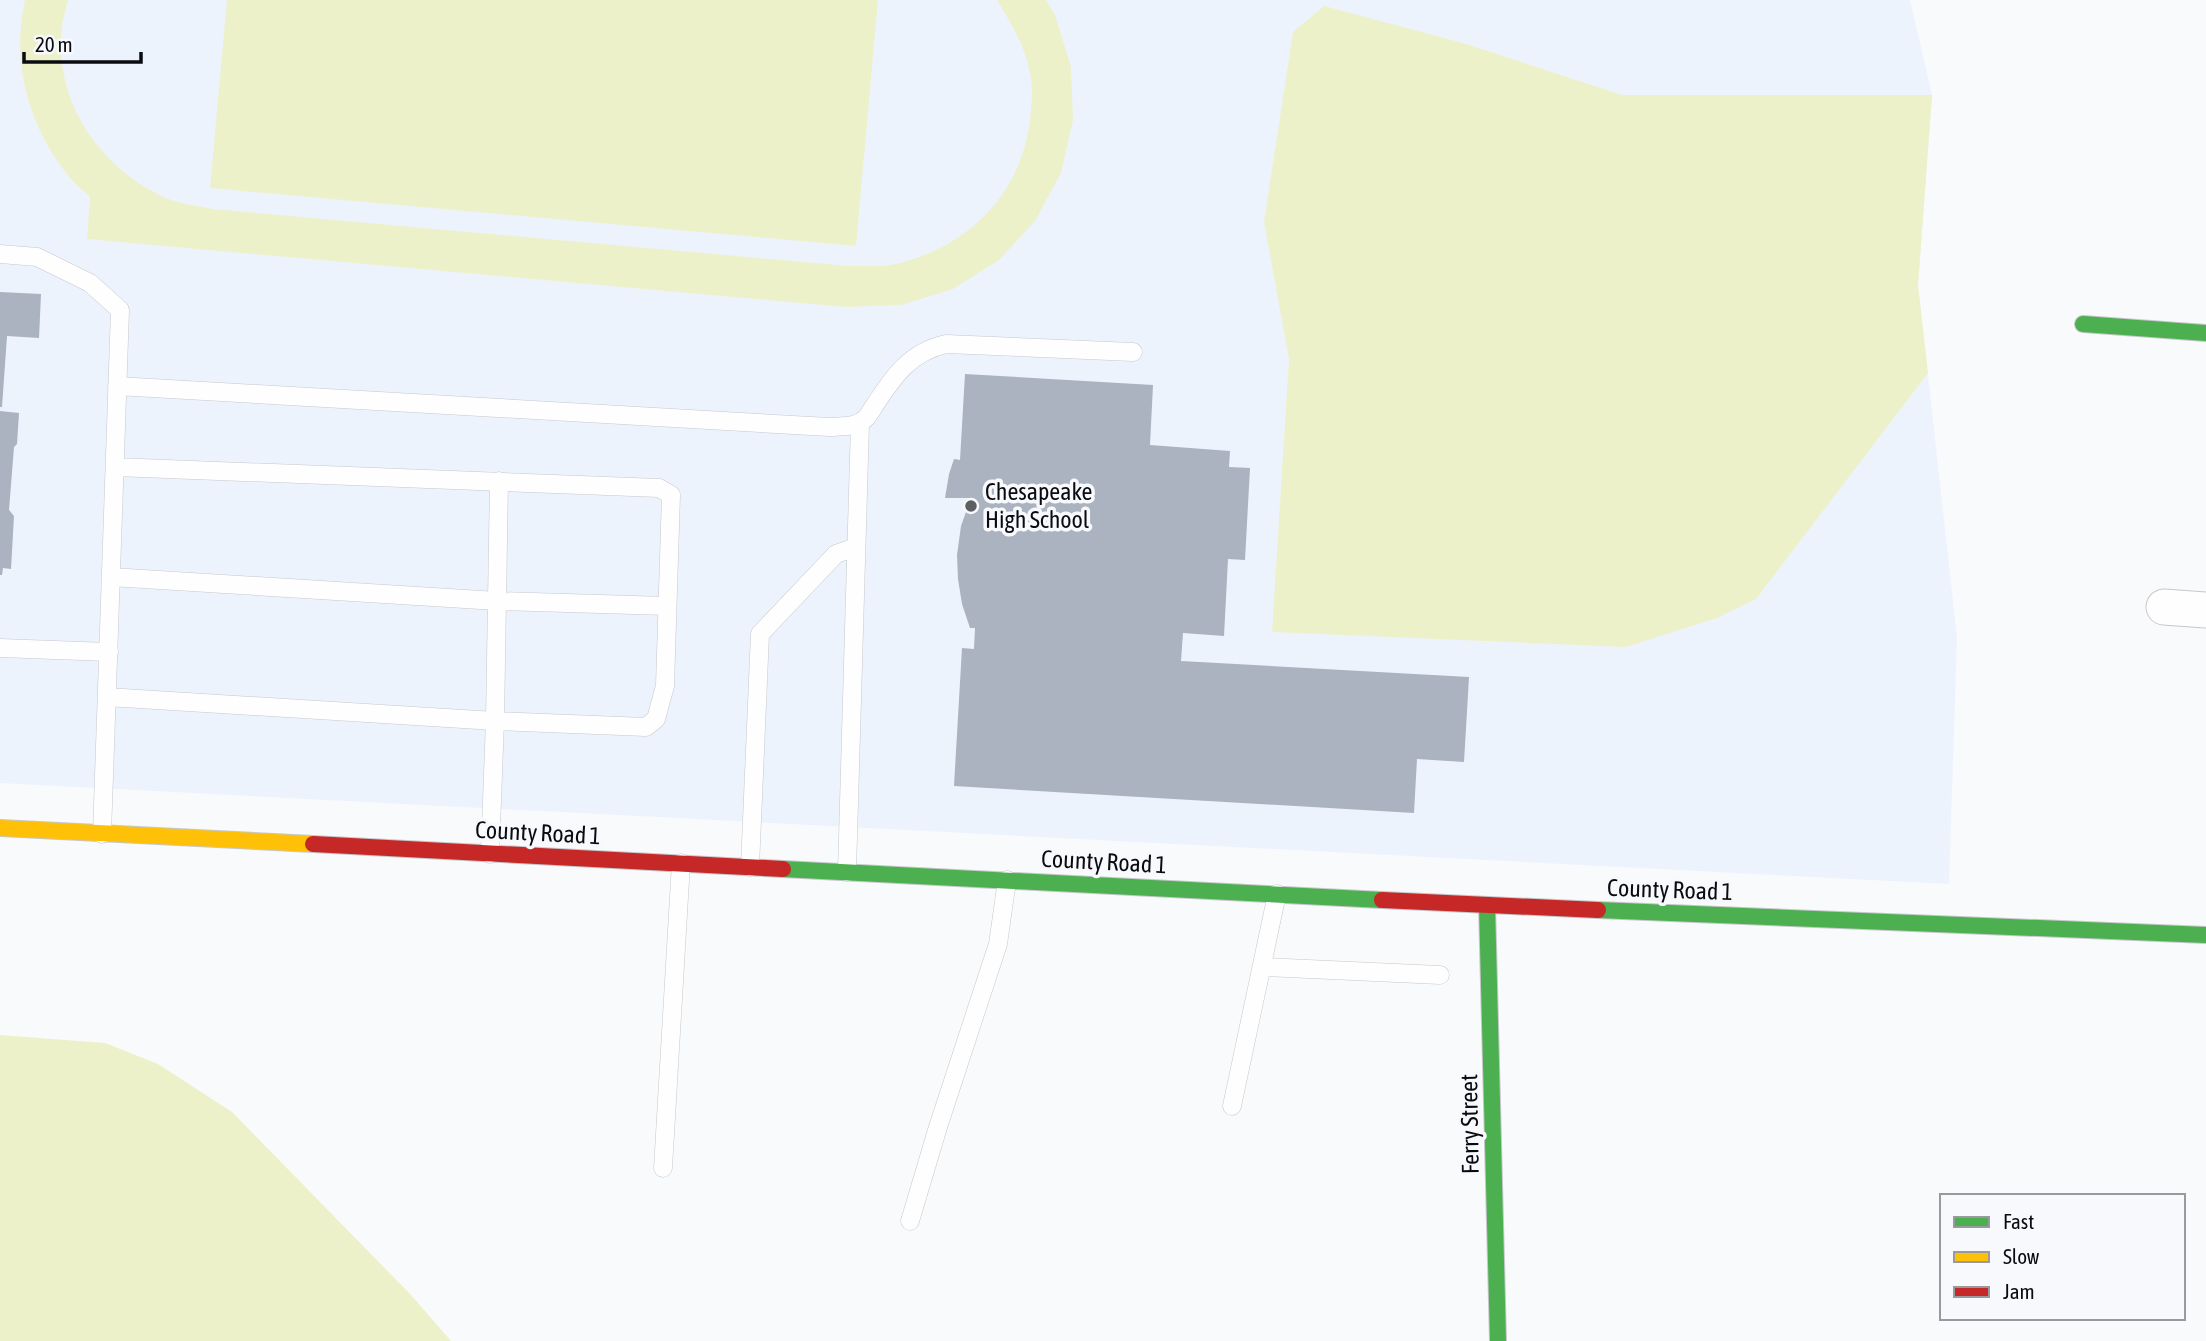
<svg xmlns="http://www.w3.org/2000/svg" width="2206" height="1341" viewBox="0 0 2206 1341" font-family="'Asap Condensed',sans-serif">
<rect width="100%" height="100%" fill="#f9fafb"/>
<path fill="#edf3fd" d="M0 0H1910L1932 95 1918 285 1957 638 1949 884 0 783Z"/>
<path fill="#edf1c9" d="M25 0H68C66 9 63 18 62 26 53 101 100 168 166 198 180 204 198 206 213 209L848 266C863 266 881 267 896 264 962 248 1012 204 1027 137 1031 117 1034 94 1030 73 1025 46 1011 23 997 0H1046L1055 15 1071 67 1073 120 1061 173 1035 221 999 260 953 289 901 305 846 307 87 239 90 197C83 190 73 183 67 174 28 126 11 60 25 0Z
M227 0H878L856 246 210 188Z
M1324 6 1463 43 1622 95H1932L1918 285 1928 373 1756 599 1717 618 1626 647 1272 632 1289 359 1264 222 1293 32Z
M0 1035 105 1043 158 1064 232 1112 411 1295 451 1341H0Z"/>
<path fill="#abb2c0" d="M0 292 41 294 39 338 7 336 2 407H0Z
M965 374 1153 385 1150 445 1230 451 1229 467 1250 468 1245 560 1228 559 1224 636 1183 633 1181 661 1469 677 1464 762 1417 759 1414 813 954 786 962 648 974 649 975 628H970L962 604 958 579 957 555 961 526 971 498H945L949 474 954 459 960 460Z
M0 411 19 413 17 444 14 447 9 510 14 516 11 569 3 568 2 575H0Z"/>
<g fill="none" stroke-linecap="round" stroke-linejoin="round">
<defs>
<path id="lane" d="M0 254 37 257 90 283 120 310 102 834
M117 386 829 427C844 426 856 428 867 417 889 384 905 353 946 344L1133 352
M111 577 497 601 667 606
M0 648 109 652
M107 697 495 721 646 727 656 719 665 686 671 495 659 488 115 467
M490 854 495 721 499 481
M750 867 760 634 836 554 856 547
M847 872 860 423
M1262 967 1440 975
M1232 1106 1277 894
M663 1168 681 863
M910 1221 938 1127 998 944 1007 880"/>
<path id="street" d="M2164 607 2206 610"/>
<path id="fast" d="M2083 324 2206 333
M783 869 1382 900
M1487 905 1498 1341
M1598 910 2206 935"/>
<path id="slow" d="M0 828 313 844"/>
<path id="jam" d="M313 844 783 869
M1382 900 1598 910"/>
</defs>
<use href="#lane" stroke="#c6c8cb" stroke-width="19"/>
<use href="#street" stroke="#c6c8cb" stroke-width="37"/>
<use href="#fast" stroke="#c6c8cb" stroke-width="18"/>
<use href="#slow" stroke="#c6c8cb" stroke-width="18"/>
<use href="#jam" stroke="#c6c8cb" stroke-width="18"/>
<use href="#lane" stroke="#fefefe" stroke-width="18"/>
<use href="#street" stroke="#fefefe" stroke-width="35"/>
<use href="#fast" stroke="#4caf50" stroke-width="16"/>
<use href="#slow" stroke="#ffc107" stroke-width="16"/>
<use href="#jam" stroke="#c62828" stroke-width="16"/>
</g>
<circle fill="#5d5f62" stroke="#f8f9fc" stroke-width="2.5" cx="971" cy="506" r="7"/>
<g text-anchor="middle" stroke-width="7" stroke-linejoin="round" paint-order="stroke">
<g font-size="24" fill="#090b10" stroke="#f8f9fc" text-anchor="start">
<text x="985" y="500">Chesapeake<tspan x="985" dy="28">High School</tspan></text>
</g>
<g font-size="24" fill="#090b10" stroke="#f8f9fc">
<text transform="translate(538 833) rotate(3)" y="8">County Road 1</text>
<text transform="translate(1104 862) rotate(3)" y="8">County Road 1</text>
<text transform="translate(1670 890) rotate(2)" y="8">County Road 1</text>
<text transform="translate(1470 1124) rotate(-91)" y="8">Ferry Street</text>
</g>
</g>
<rect x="1940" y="1194" width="245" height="126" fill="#f8f9fc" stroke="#989a9e" stroke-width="2"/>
<rect x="1954" y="1217" width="35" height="10" fill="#4caf50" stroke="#989a9e" stroke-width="2"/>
<text x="2003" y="1229" font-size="21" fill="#090b10">Fast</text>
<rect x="1954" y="1252" width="35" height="10" fill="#ffc107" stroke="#989a9e" stroke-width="2"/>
<text x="2003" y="1264" font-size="21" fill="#090b10">Slow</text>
<rect x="1954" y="1287" width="35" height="10" fill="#c62828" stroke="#989a9e" stroke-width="2"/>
<text x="2003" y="1299" font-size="21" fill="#090b10">Jam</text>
<path d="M24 52v10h117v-10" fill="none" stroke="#090b10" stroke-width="3.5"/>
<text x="35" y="52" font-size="21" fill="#090b10" stroke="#f8f9fc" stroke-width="5" paint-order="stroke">20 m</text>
</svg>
